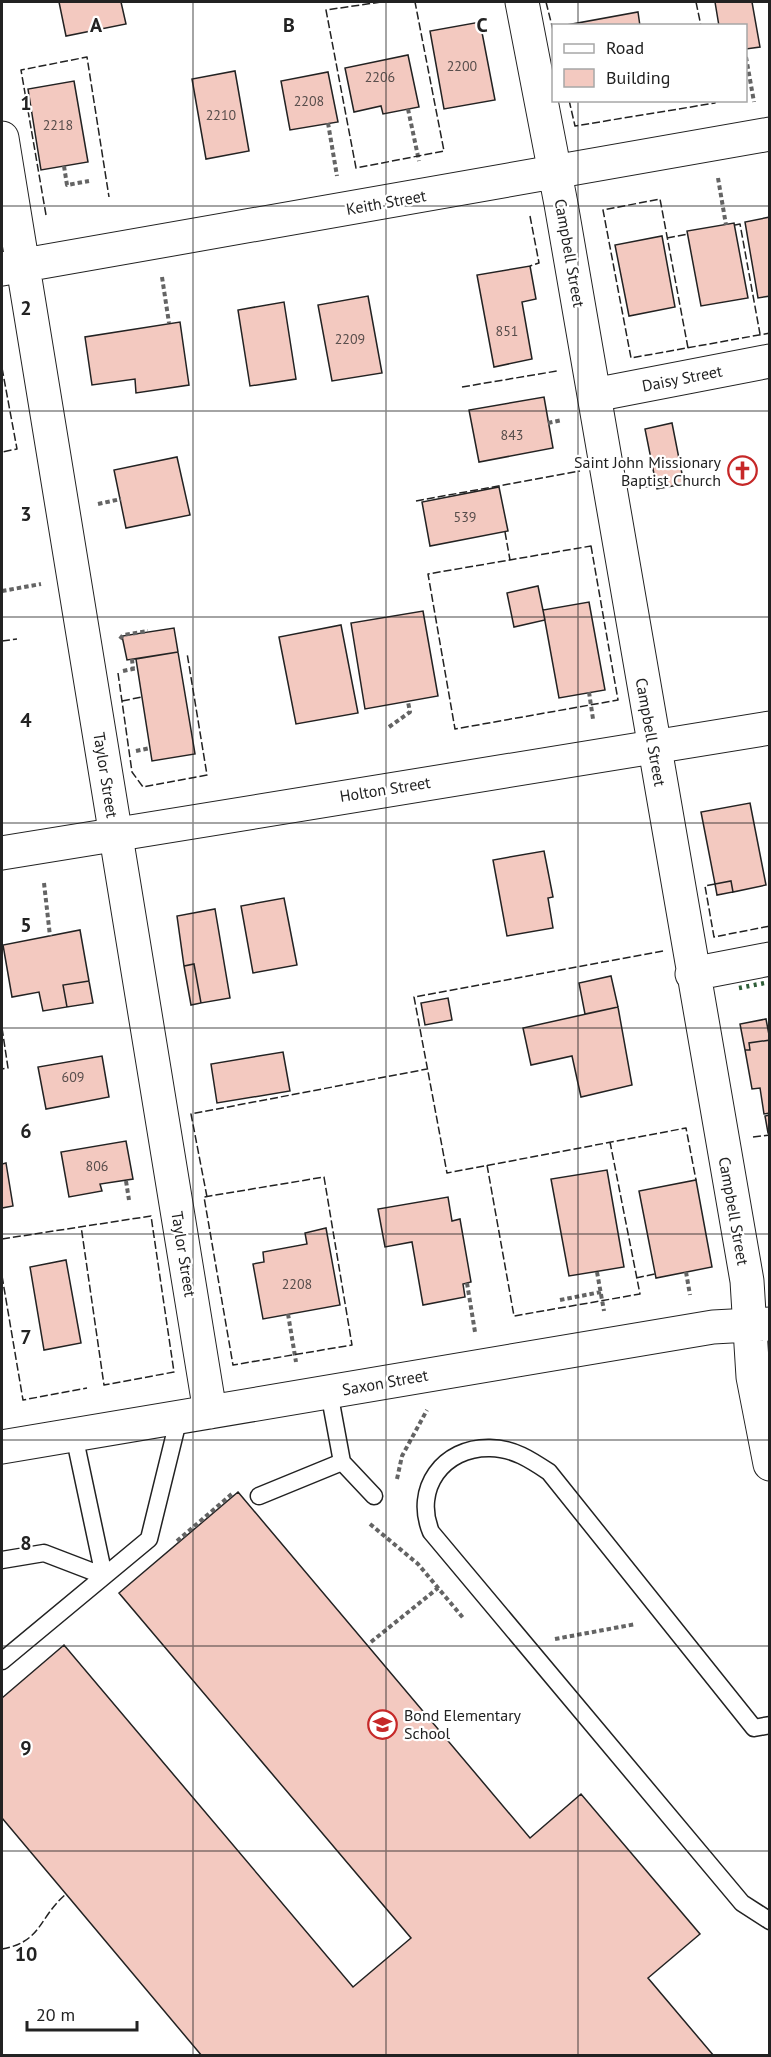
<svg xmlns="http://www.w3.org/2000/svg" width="771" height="2057" viewBox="0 0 771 2057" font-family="'PT Sans',sans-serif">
<rect width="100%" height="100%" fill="#fff"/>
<path fill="#f3c9c0" stroke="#222" stroke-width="1.5" d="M59 2H121L126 24 66 36Z
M715 2H752L760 47 746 49V26H719Z
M638 12 640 26H567V25Z
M480 22 495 100 444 109 430 31Z
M408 55 419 107 383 114 381 106 354 112 345 68Z
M235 71 249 151 206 159 192 79Z
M328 72 338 122 290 130 281 81Z
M74 81 88 162 41 170 28 89Z
M770 217V296L758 298 745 222Z
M734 223 748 298 701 306 687 231Z
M662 236 675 307 629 316 615 245Z
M530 266 536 299 522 302 532 359 494 367 477 275Z
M368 296 382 373 332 381 318 305Z
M284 302 296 379 250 386 238 310Z
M180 322 189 385 136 393 135 379 92 385 85 337Z
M544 397 553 448 479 462 469 410Z
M672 423 684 484 657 489 645 429Z
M177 457 190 515 126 528 114 470Z
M499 487 508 531 430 546 422 502Z
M538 586 545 620 514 627 507 593Z
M589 602 605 690 559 698 543 610Z
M423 611 438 696 365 709 351 623Z
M341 625 358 713 296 724 279 637Z
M174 628 178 652 127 660 122 636Z
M178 652 195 754 152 761 136 659Z
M750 803 766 885 733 892 731 881 715 884 701 812Z
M544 851 553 897 548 898 553 928 507 936 493 860Z
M731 881 733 892 717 895 715 884Z
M284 898 297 965 253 973 241 906Z
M215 909 230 998 201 1003 194 964 184 966 177 916Z
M80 930 89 981 63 985 67 1007 43 1011 39 992 12 997 3 945Z
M194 964 201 1003 191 1005 184 966Z
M611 976 618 1007 585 1014 579 983Z
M89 981 93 1003 67 1007 63 985Z
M448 998 452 1020 425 1025 421 1003Z
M618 1007 632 1085 581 1097 572 1056 531 1065 523 1028Z
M766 1019 770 1040 749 1043 750 1050H745L740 1024Z
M770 1040V1113L764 1114 760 1088 752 1089 745 1050H750L749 1043Z
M283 1052 290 1091 217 1103 211 1064Z
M102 1056 109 1097 46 1109 38 1067Z
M770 1115V1133H768L765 1116Z
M126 1141 133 1179 100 1184 102 1191 69 1197 61 1152Z
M6 1163 13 1206 2 1208V1164Z
M607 1170 624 1267 569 1276 551 1179Z
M696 1180 712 1267 656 1278 639 1191Z
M448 1197 452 1221 460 1219 471 1282 463 1284 465 1297 423 1305 412 1242 385 1247 378 1209Z
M326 1228 340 1305 263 1319 253 1264 264 1262 263 1252 307 1244 305 1233Z
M66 1260 81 1343 44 1350 30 1267Z
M238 1492 530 1838 581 1794 700 1934 648 1978 714 2056H202L66 1894 2 1818V1698L64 1645 353 1987 411 1938 119 1593Z"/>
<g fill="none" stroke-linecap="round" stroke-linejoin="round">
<defs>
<path id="service" d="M329 1392 342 1462
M74 1435 104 1576
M259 1496 342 1462 374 1496
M2 1560 44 1553 104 1576
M2 1661 149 1539 179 1417
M770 1725 754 1728 549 1472C531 1460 513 1448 490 1448 443 1447 413 1489 431 1532L742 1903 770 1921"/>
<path id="minor" d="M522 2 561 204 747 1281 753 1377 770 1464
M2 138 210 1412
M2 269 770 134
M594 395 770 361
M692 974 770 959
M2 1447 713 1327 770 1324"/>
<path id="tertiary" d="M2 853 770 728"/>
</defs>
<use href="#service" stroke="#222" stroke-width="19"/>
<use href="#minor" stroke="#222" stroke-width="35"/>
<use href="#tertiary" stroke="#222" stroke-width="35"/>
<path stroke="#646464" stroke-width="4" stroke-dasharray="4.5 3" stroke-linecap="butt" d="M746 57 754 102
M408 109 419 161
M328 123 337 176
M64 166 67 185 89 181
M718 178 726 225
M162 277 169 323
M548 423 562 420
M645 486 656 483
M98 504 121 499
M2 591 41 584
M120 639 123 635 148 631
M132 659 133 669
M123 671 137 668
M589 692 593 719
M389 727 410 712 408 702
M136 751 150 748
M44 883 50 936
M126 1181 129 1200
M597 1272 604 1311
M686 1272 690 1295
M467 1283 475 1332
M560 1300 601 1292
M288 1314 296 1362
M397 1479 402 1456 427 1410
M370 1524 418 1564 464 1619
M177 1541 233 1493
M555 1639 636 1624
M371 1642 438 1588"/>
<use href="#service" stroke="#fff" stroke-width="16"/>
<use href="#minor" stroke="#fff" stroke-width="33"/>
<use href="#tertiary" stroke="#fff" stroke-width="33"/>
<path stroke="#2f5e38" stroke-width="4.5" stroke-dasharray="3 4.5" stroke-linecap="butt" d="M739 988 770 982"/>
<path stroke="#222" stroke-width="1.5" stroke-dasharray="8 3" stroke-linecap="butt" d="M381 2 326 10 356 168 444 151 415 2
M546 2 554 34
M696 2 701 26
M569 100 575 126 715 103V100
M46 215 21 70 87 57 109 197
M530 216 539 263 530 266
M735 225 740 224 760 334
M667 238 688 234
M688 348 660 199 603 210 631 358 770 333
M2 368 17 449 2 452
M462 387 557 371
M416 501 580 471
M505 532 510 560
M591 546 618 700 455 729 428 574Z
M2 641 17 639
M118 673 132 772 143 787 207 775 187 653
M122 701 142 697
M715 884 705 886 714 937 770 926
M663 951 414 997 447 1173 686 1128 696 1180
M2 1028 8 1068 2 1069
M753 1137 770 1135
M487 1165 514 1316 640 1294 610 1142
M324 1177 352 1345 233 1365 204 1197Z
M207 1197 191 1114 427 1069
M2 1239 151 1216 174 1372 104 1385 81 1226
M2 1276 23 1400 87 1388
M636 1278 655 1274
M2 1949C42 1942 38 1918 66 1894"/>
</g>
<path fill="none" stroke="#222" stroke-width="1.5" stroke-opacity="0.55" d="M193 2V2056M386 2V2056M578 2V26M578 100V2056M2 206H770M2 411H770M2 617H770M2 823H770M2 1028H770M2 1234H770M2 1440H770M2 1646H770M2 1851H770"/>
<defs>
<symbol id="church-ring" viewBox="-11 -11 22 22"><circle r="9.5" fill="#fff" stroke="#c62828" stroke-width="1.5"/><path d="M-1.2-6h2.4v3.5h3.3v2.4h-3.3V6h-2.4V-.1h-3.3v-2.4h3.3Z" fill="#c62828"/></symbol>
<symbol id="school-ring" viewBox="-11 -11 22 22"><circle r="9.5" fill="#fff" stroke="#c62828" stroke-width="1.5"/><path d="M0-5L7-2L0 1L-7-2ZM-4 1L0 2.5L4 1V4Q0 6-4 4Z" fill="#c62828"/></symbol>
</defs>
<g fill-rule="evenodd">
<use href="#church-ring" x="726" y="454" width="33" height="33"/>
<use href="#school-ring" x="366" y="1708" width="33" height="33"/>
</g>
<g text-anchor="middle" stroke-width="4.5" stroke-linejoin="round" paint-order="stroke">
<g font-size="14" fill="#564c4a">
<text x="462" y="71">2200</text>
<text x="380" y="82">2206</text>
<text x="309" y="106">2208</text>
<text x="221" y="120">2210</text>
<text x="58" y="130">2218</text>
<text x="507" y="336">851</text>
<text x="350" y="344">2209</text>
<text x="512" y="440">843</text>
<text x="465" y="522">539</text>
<text x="73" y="1082">609</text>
<text x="97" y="1171">806</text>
<text x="297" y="1289">2208</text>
</g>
<g font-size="16" fill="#222" stroke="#fff">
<text transform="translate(386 202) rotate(-10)" y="6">Keith Street</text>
<text transform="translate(570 253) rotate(80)" y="6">Campbell Street</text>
<text transform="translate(682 378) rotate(-11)" y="6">Daisy Street</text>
<text transform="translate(651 732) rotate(80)" y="6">Campbell Street</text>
<text transform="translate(106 775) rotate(81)" y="6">Taylor Street</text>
<text transform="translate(385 789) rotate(-9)" y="6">Holton Street</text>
<text transform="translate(734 1211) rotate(80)" y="6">Campbell Street</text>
<text transform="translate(184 1254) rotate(81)" y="6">Taylor Street</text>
<text transform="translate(385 1382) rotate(-10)" y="6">Saxon Street</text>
</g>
<g font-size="16" fill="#222" stroke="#fff" text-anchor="end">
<text x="721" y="468">Saint John Missionary<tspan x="721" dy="18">Baptist Church</tspan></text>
<text x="404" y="1721" text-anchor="start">Bond Elementary<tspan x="404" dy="18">School</tspan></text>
</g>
</g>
<g font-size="20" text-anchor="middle" font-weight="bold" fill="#222" stroke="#fff" stroke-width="4.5" stroke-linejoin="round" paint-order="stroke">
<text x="96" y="32">A</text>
<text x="289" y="32">B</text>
<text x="482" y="32">C</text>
<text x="26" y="110">1</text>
<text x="26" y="315">2</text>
<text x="26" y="521">3</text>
<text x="26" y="727">4</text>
<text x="26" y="932">5</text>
<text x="26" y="1138">6</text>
<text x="26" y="1344">7</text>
<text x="26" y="1550">8</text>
<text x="26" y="1755">9</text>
<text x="26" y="1961">10</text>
</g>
<rect width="771" height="2057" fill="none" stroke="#222222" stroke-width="6"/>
<rect x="552" y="24" width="195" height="78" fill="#ffffff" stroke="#a7a7a7" stroke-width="1.5"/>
<rect x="564" y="44" width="30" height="9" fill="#ffffff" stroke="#a7a7a7" stroke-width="1.5"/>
<text x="606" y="54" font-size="18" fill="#222222">Road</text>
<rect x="564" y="69" width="30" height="18" fill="#f3c9c0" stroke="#a7a7a7" stroke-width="1.5"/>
<text x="606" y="84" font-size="18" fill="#222222">Building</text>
<path d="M27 2021v9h110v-9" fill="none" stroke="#222222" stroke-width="3"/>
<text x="36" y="2021" font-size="18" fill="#222222" stroke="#ffffff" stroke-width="4.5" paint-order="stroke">20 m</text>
</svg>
